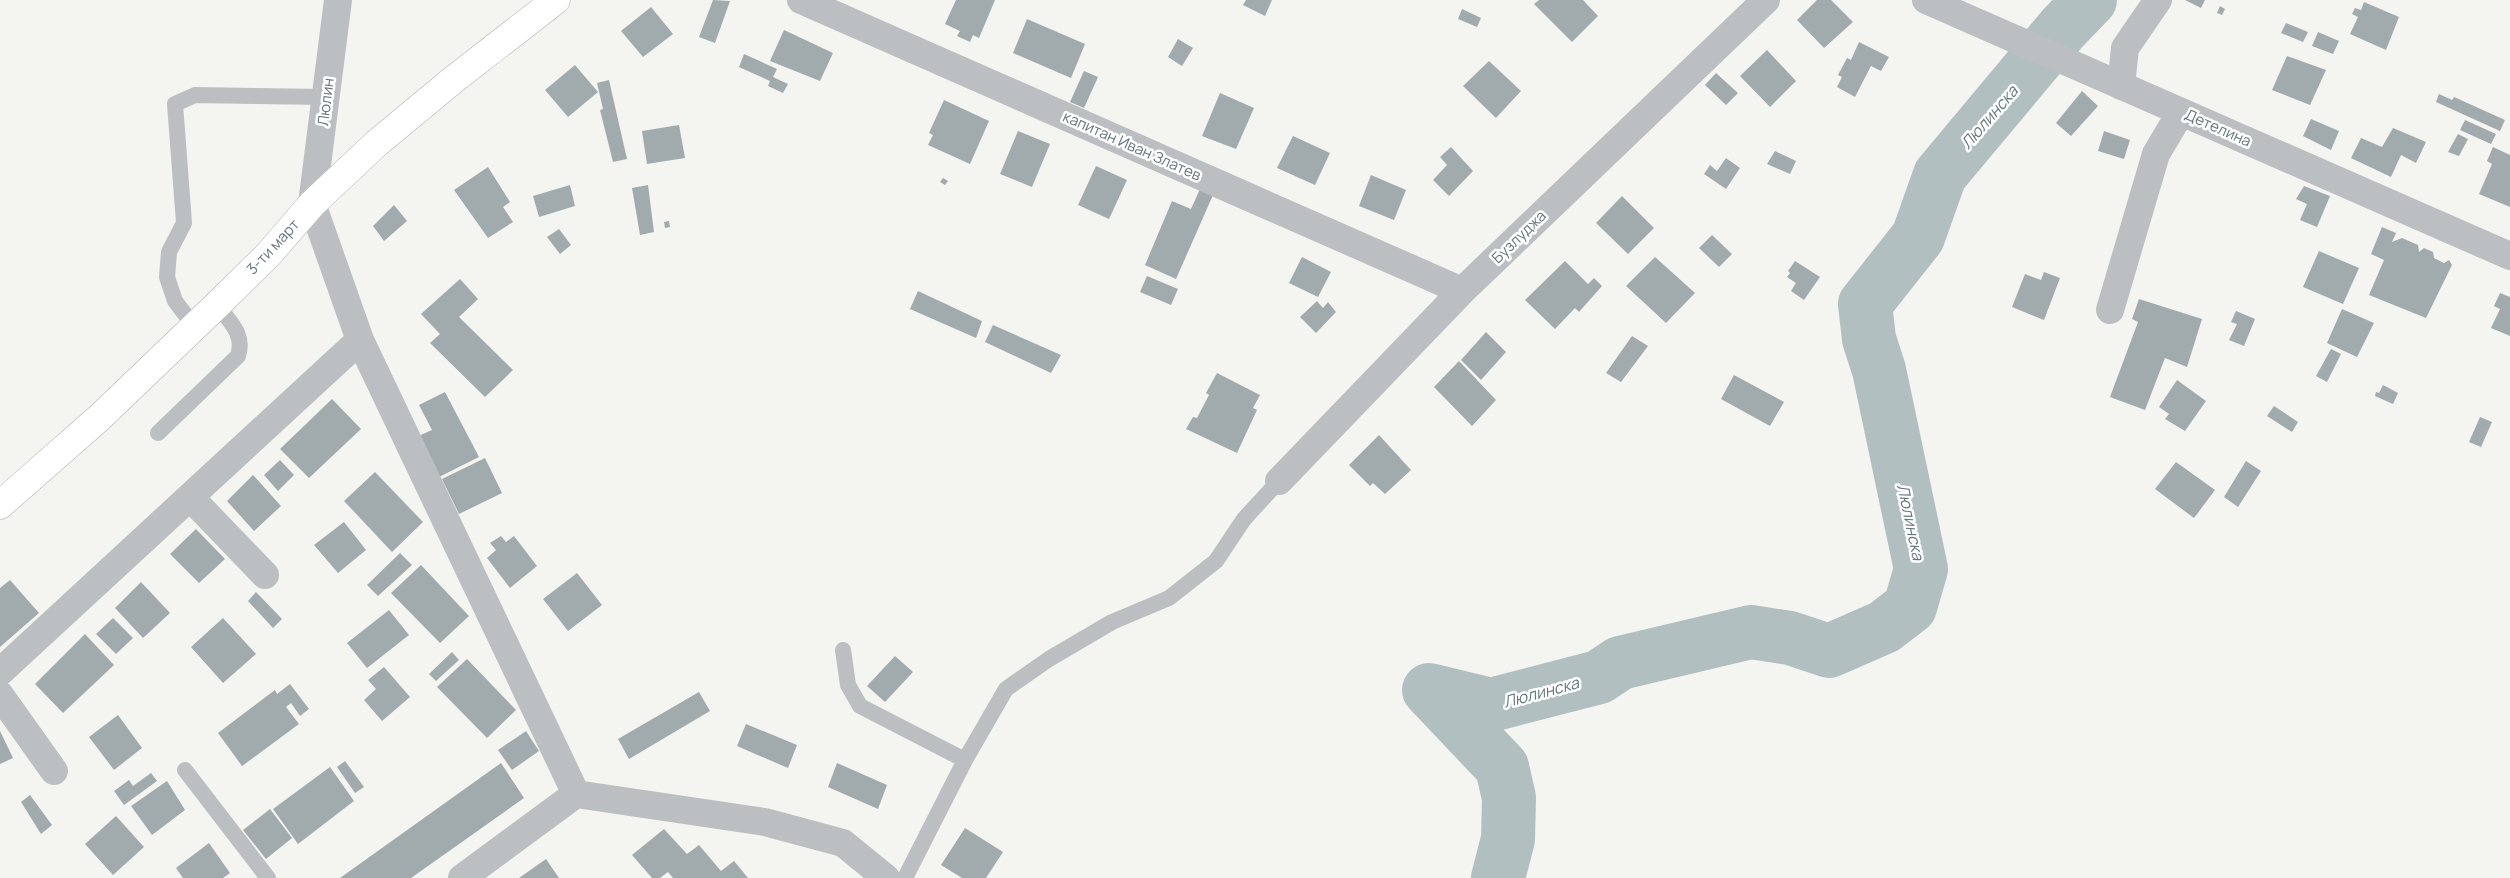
<svg xmlns="http://www.w3.org/2000/svg" width="2510" height="878" viewBox="0 0 2510 878" font-family="Manrope,sans-serif">
<rect width="100%" height="100%" fill="#f4f4f0"/>
<g fill="none" stroke-linecap="round" stroke-linejoin="round">
<path stroke="#b1bfc1" stroke-width="54" d="M1498 878 1508 839 1509 798 1502 767 1429 690 1491 705 1599 677 1620 663 1751 632 1790 638 1829 651 1884 627 1910 607 1921 569 1879 370 1869 339 1865 304 1918 237 1940 175 2063 28 2090 0"/>
</g>
<path fill="#a1abae" d="M713 0 730 1 715 43 699 37Z
M956 0H995L979 38 973 35 970 42 957 36 960 31 945 24Z
M1246 0H1272L1265 16 1243 5Z
M1539 0H1583L1598 16 1572 42 1534 4Z
M1817 0H1831L1853 22 1824 48 1797 20Z
M2185 0H2205L2201 8Z
M2364 2 2399 17 2386 50 2350 34 2358 17 2352 14 2355 8 2361 10Z
M2220 6 2225 9 2222 15 2217 13Z
M651 7 673 34 643 57 621 31Z
M1462 9 1481 18 1477 27 1458 19Z
M1027 19 1085 44 1071 78 1013 53Z
M2286 23 2308 32 2303 42 2281 33Z
M784 30 833 53 820 81 770 61Z
M2318 32 2339 41 2333 54 2312 46Z
M1178 39 1193 48 1182 66 1168 57Z
M1859 42 1889 57 1881 71 1871 66 1855 97 1837 87 1842 77 1838 75 1847 58 1851 60Z
M1767 50 1796 81 1770 107 1740 76Z
M744 54 777 69 773 77 788 84 783 93 768 86 770 81 739 67Z
M2287 56 2326 70 2310 105 2272 90Z
M1489 61 1521 91 1496 118 1463 86Z
M575 65 598 92 568 117 545 90Z
M1084 71 1098 77 1084 108 1070 102Z
M1716 73 1738 93 1726 105 1705 85Z
M609 80 627 159 613 162 600 110 603 109 597 83Z
M2082 91 2098 106 2071 136 2056 123Z
M1220 93 1254 108 1236 149 1202 136Z
M2439 94 2452 100 2454 97 2505 120 2500 131 2436 102Z
M944 100 989 121 970 164 928 145 933 135 929 133Z
M2311 119 2339 131 2331 150 2303 136Z
M2465 120 2496 134 2491 144 2460 130Z
M679 125 685 158 647 164 642 131Z
M2393 128 2426 142 2416 163 2401 155 2391 177 2351 158 2361 138 2382 147Z
M1018 131 1050 144 1032 187 1000 174Z
M2104 131 2130 140 2124 159 2098 151Z
M2458 134 2468 139 2459 156 2448 152Z
M1293 136 1330 153 1315 185 1277 168Z
M1451 147 1473 171 1449 196 1433 180 1447 165 1440 157Z
M2493 147 2510 155V207L2479 194 2492 164 2487 161Z
M1775 151 1796 161 1790 174 1767 164Z
M1726 158 1740 168 1726 189 1704 174 1710 165 1717 171Z
M1096 166 1127 180 1109 219 1078 205Z
M488 167 510 202 503 207 513 222 488 238 454 190Z
M1371 175 1406 190 1394 220 1359 206Z
M943 178 948 181 945 185 940 182Z
M570 185 575 206 539 217 533 196Z
M648 185 654 232 640 235 632 188Z
M2304 186 2330 196 2317 227 2300 220 2307 204 2296 199Z
M1200 189 1213 195 1176 279 1145 265 1172 201 1191 209Z
M1622 196 1654 228 1628 254 1596 223Z
M394 205 407 221 384 241 373 226Z
M669 221 670 227 665 228 664 222Z
M2382 227 2396 233 2392 242 2402 238 2418 245 2419 252 2424 248 2433 252 2434 258 2444 263 2449 260 2452 265 2426 318 2369 295 2384 260 2371 254Z
M559 229 571 245 560 254 547 237Z
M1712 235 1732 254 1719 267 1699 248Z
M2319 251 2359 268 2343 304 2303 287Z
M1302 257 1331 272 1318 297 1289 283Z
M1655 257 1695 293 1666 323 1626 286Z
M1565 261 1588 284 1594 278 1602 286 1579 312 1575 308 1555 329 1525 300Z
M1795 261 1820 277 1804 300 1791 291 1796 283 1787 277 1790 273 1788 271Z
M2044 272 2060 278 2044 320 2012 307 2025 274 2041 280Z
M1147 276 1178 289 1171 305 1140 292Z
M460 279 478 299 459 317 513 370 485 397 430 343 440 334 421 314Z
M918 291 982 321 976 338 910 309Z
M2500 293 2510 297V336L2491 328 2500 309 2494 306Z
M2139 299 2202 319 2187 367 2165 358 2145 410 2110 397 2138 322 2132 319Z
M1317 301 1323 308 1328 302 1336 312 1316 333 1300 317Z
M2342 309 2374 323 2357 357 2327 343Z
M2236 311 2255 319 2244 346 2229 340 2237 324 2231 322Z
M993 325 1061 355 1051 373 985 342Z
M1486 332 1506 352 1481 380 1461 360Z
M1632 336 1648 346 1621 382 1606 373Z
M2331 349 2341 354 2327 382 2316 376Z
M1459 361 1496 400 1472 426 1434 387Z
M1217 373 1260 395 1253 408 1257 410 1237 453 1186 429 1193 417 1197 418 1209 395 1206 393Z
M1734 375 1784 402 1770 426 1721 399Z
M2177 380 2206 401 2185 431 2165 419 2169 414 2159 407Z
M2383 385 2398 393 2393 404 2375 396 2376 392 2379 393Z
M445 392 479 457 437 478 416 437 432 430 419 405Z
M332 399 361 429 309 478 280 449Z
M2274 406 2298 422 2292 432 2267 416Z
M2480 417 2492 422 2481 447 2469 442Z
M1379 435 1411 470 1385 494 1373 483 1370 486 1349 465Z
M485 458 502 493 459 514 442 479Z
M280 460 294 475 278 491 264 475Z
M2246 461 2261 471 2238 507 2224 497Z
M2176 462 2215 490 2194 518 2155 489Z
M375 472 423 522 392 552 344 501Z
M253 475 281 506 254 531 227 501Z
M344 522 366 550 338 573 314 545Z
M196 529 225 559 199 583 170 554Z
M501 536 506 542 514 536 537 566 510 588 487 558 496 550 490 543Z
M400 553 412 565 378 596 367 585Z
M421 565 469 616 440 643 391 593Z
M577 573 602 605 568 631 543 599Z
M10 580 39 613 0 647V588Z
M141 582 170 613 143 638 115 608Z
M256 592 282 619 273 628 248 601Z
M389 610 409 635 367 668 347 643Z
M113 618 133 638 116 654 96 634Z
M223 618 256 654 223 683 191 647Z
M85 634 114 665 63 713 35 684Z
M452 652 459 660 436 681 429 674Z
M895 656 913 672 885 702 867 686Z
M467 659 516 710 487 738 437 687Z
M384 667 410 697 382 721 364 700 376 689 368 680Z
M290 684 309 709 300 716 291 703 286 707 299 724 242 766 218 733 275 690 277 694Z
M699 692 710 711 629 759 618 739Z
M118 715 142 748 114 770 89 737Z
M746 724 797 745 788 768 737 746Z
M0 731 13 758 0 764Z
M526 731 539 751 512 770 498 750Z
M345 761 364 787 355 793 337 767Z
M501 763 524 798 411 878H340Z
M837 763 887 785 878 809 828 787Z
M330 767 354 801 298 844 273 809Z
M151 773 157 781 124 805 114 791 129 780 133 786Z
M167 781 185 810 152 835 131 806Z
M30 795 52 825 41 834 21 802Z
M270 809 292 838 266 859 243 830Z
M116 816 144 847 113 875 85 844Z
M965 828 1003 852 986 878H962L941 865Z
M664 829 687 854 699 845 721 871 734 861 748 878H673L668 872 660 878H652L632 855Z
M209 843 230 873 223 878H183L176 868Z
M546 859 559 878H519Z"/>
<g fill="none" stroke-linecap="round" stroke-linejoin="round">
<defs>
<path id="secondary" d="M0 505 99 418 217 305 268 255 312 204 377 143 453 80 556 0"/>
</defs>
<use href="#secondary" stroke="#adb3b7" stroke-width="29"/>
<path stroke="#bbbfc2" stroke-width="16" d="M194 326 175 301 167 277 169 252 184 223 175 104 195 95 327 97
M158 433 238 356C245 334 230 322 217 305
M843 650 848 685 860 706 965 760
M185 770 268 878
M905 878 965 760 1006 689 1049 659 1112 622 1169 598 1216 561 1244 519 1279 481"/>
<path stroke="#bbbfc2" stroke-width="28" d="M338 0 312 204 360 340 576 794
M801 0 1462 291
M1926 0 2510 256
M2121 86 2125 48 2158 0
M2110 310 2156 154 2181 112
M1279 481 1462 291 1766 0
M190 497 265 575
M0 672 360 340
M0 695 54 771
M462 878 576 794 765 822 843 843 886 878"/>
<use href="#secondary" stroke="#fff" stroke-width="28"/>
</g>
<g text-anchor="middle" stroke-width="5" stroke-linejoin="round" paint-order="stroke">
<g font-size="15" fill="#65767f" stroke="#fff">
<text transform="translate(326 102) rotate(-83)" y="5">Люлин</text>
<text transform="translate(2218 128) rotate(24)" y="5">Детелина</text>
<text transform="translate(1132 146) rotate(24)" y="5">капитан Иван Златев</text>
<text transform="translate(1519 237) rotate(-44)" y="5">Бузлуджа</text>
<text transform="translate(273 247) rotate(-47)" y="5">3-ти март</text>
</g>
<g font-size="16" font-style="italic" fill="#61777c" stroke="#fff">
<text transform="translate(1989 117) rotate(-49)" y="6">Люлинска</text>
<text transform="translate(1911 522) rotate(78)" y="6">Люлинска</text>
<text transform="translate(1541 692) rotate(-15)" y="6">Люлинска</text>
</g>
</g>
</svg>
